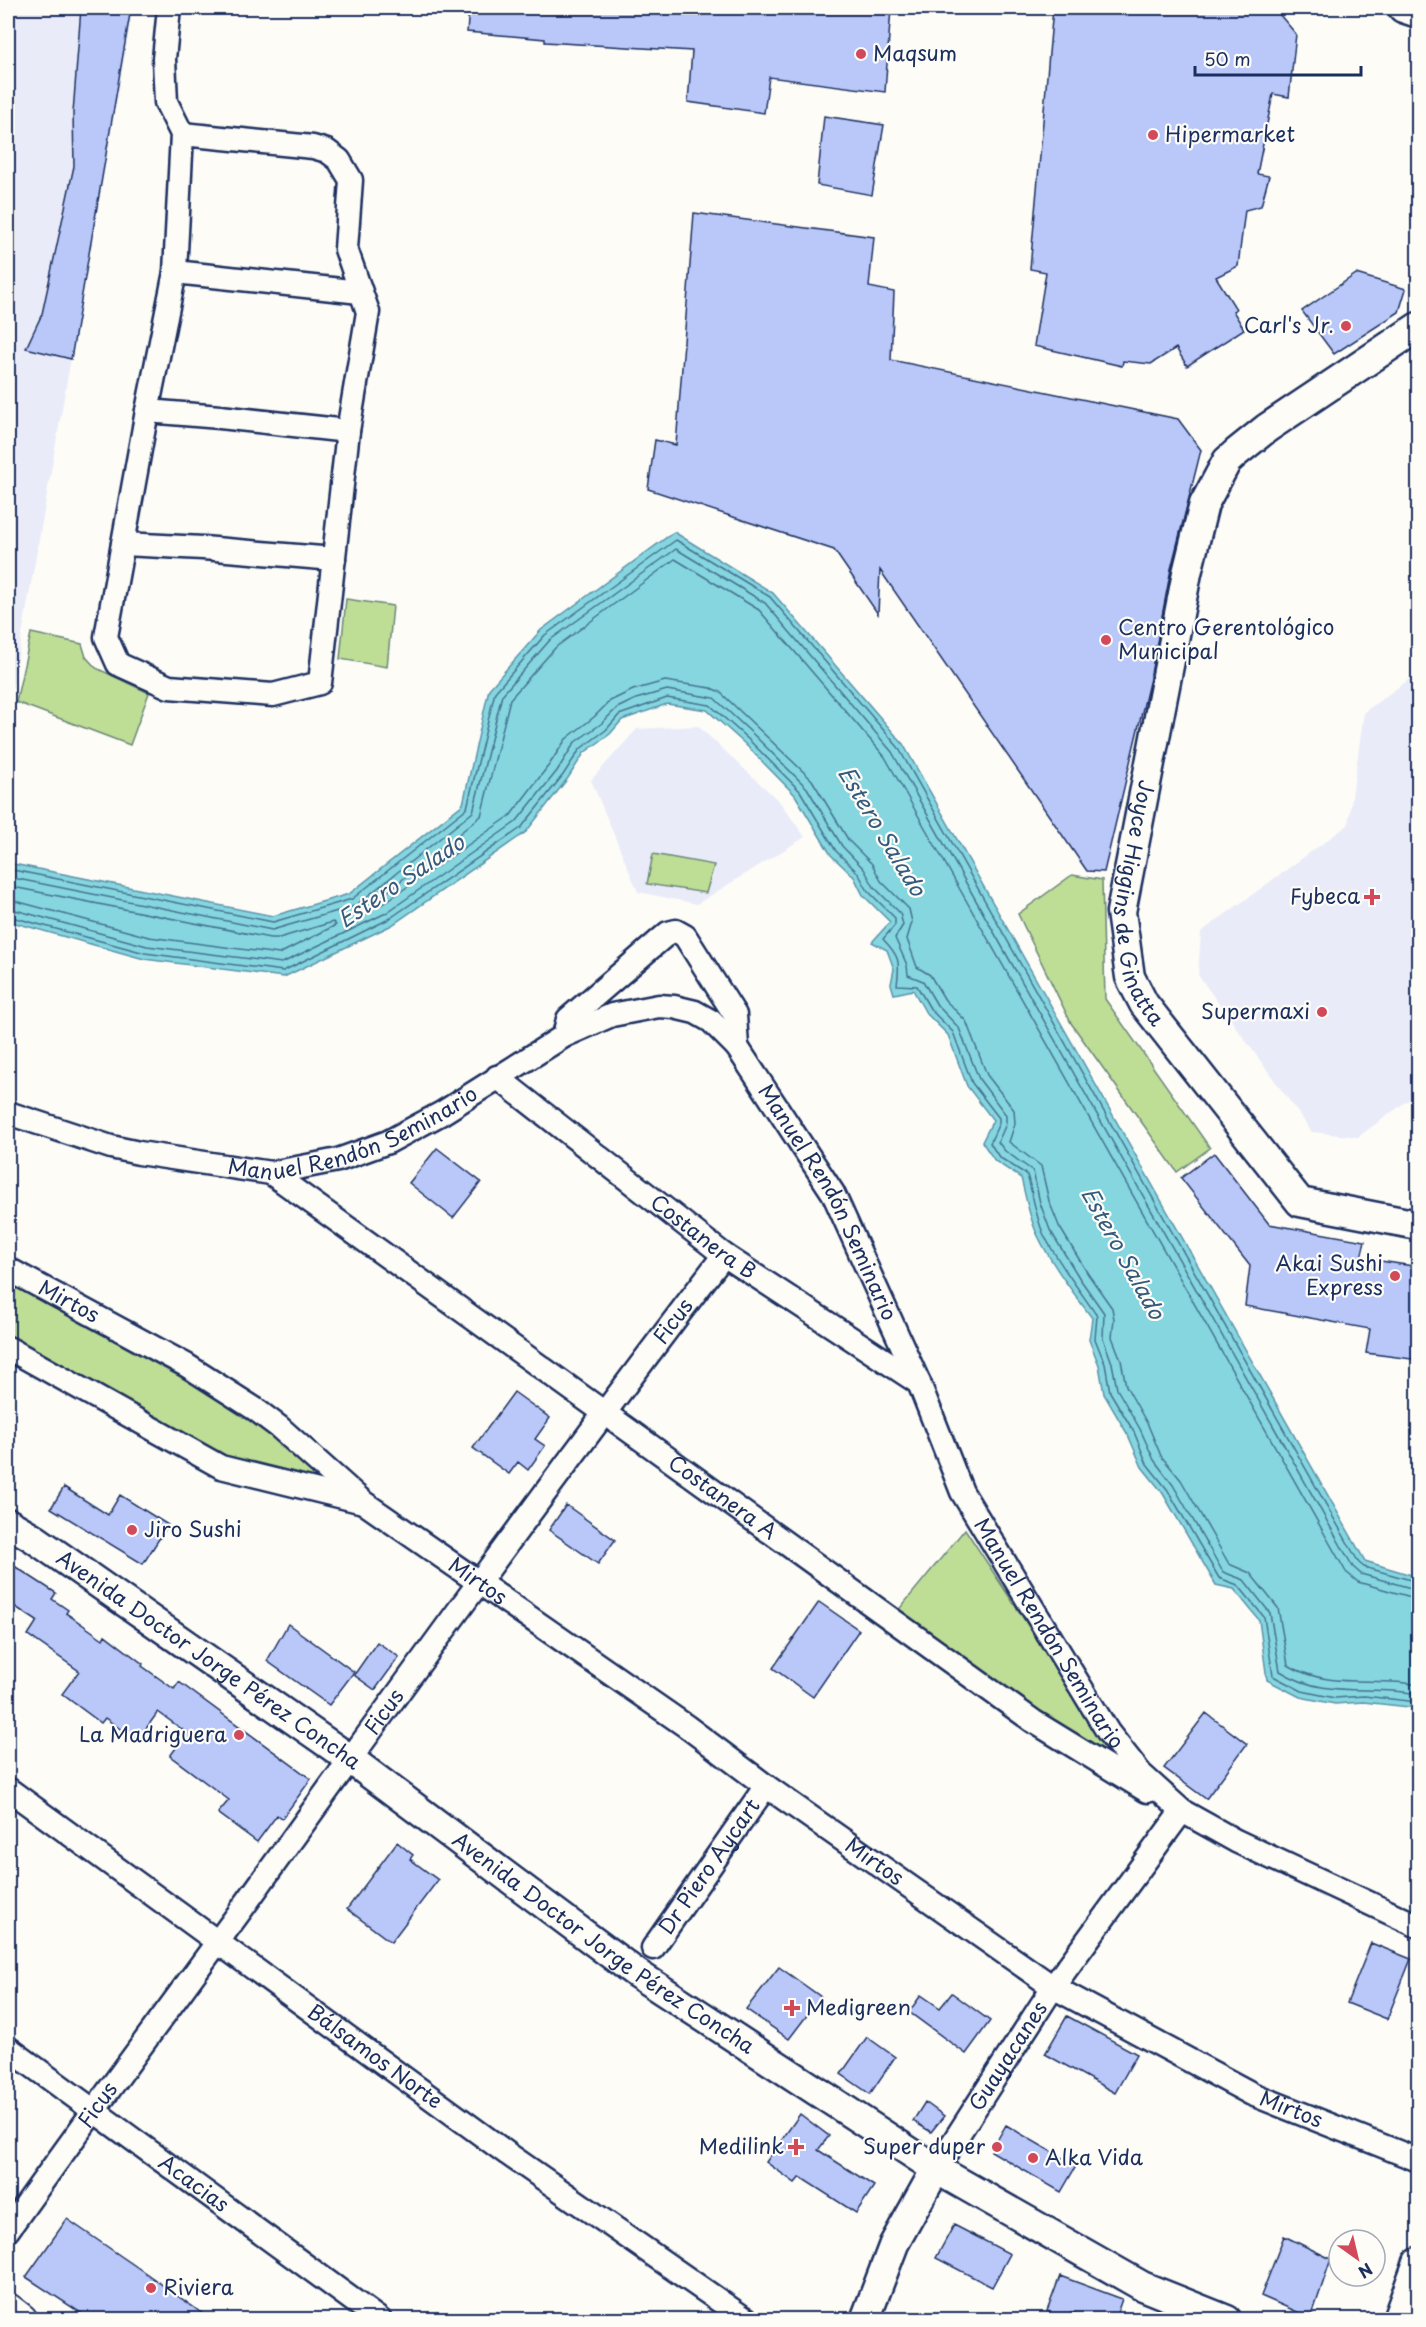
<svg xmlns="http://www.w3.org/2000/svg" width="1426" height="2327" viewBox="0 0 1426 2327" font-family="'Playpen Sans',sans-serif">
<rect width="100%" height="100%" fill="#fdfcf7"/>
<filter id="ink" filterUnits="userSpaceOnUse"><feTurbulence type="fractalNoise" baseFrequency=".0167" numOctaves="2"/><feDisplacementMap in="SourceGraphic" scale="12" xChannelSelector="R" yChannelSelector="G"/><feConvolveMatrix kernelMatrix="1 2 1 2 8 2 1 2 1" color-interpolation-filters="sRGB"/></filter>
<g filter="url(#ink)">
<path fill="#e9ecf8" d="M8 8H133L10 703 8 702Z
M1418 673V1093L1358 1137 1312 1132 1198 975 1201 932 1348 825 1364 712Z
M698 726 780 802 805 837 697 904 638 892 591 780 637 729Z"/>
<path fill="#bedd95" stroke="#6c867a" stroke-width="1.5" d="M346 599 393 606 387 667 340 659Z
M31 633 82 644 86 657 96 668 149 693 130 745 16 702Z
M653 854 714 865 706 893 647 884Z
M1072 875 1102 880 1105 999 1210 1148 1177 1172 1071 1023 1018 914Z
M8 1283 241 1410 363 1502 221 1466 8 1355Z
M965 1529 1127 1777 896 1613Z"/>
<path fill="#85d6df" stroke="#5b93ab" stroke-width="1.5" d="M674 532 773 593 903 744 1365 1561 1418 1577V1708L1363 1702 1335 1704 1300 1697 1267 1680 1259 1620 1234 1589 1216 1585 1162 1492 1142 1467 1128 1435 1104 1394 1099 1365 1089 1340 1092 1318C1073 1292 1052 1265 1038 1236 1029 1218 1026 1197 1021 1178L995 1161 982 1142 993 1120 967 1086 948 1035 926 1013 913 990 894 994 891 984 894 969 887 950 872 942 890 922 863 895 854 877 831 855 795 795 745 744 707 710 667 704 622 720 610 734 584 753 568 778 526 832 392 925 284 977 144 959 8 921V863L273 916 349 894 463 804 489 689 541 630Z"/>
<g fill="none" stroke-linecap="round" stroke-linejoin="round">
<path stroke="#457292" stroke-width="1.5" d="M8 869 273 922 352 899 467 808 495 692 545 635 676 540 770 597 898 747 1359 1563 1364 1567 1418 1582
M8 877 272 930 355 906 473 812 502 695 550 640 676 549 765 603 892 752 1353 1567 1361 1574 1418 1590
M8 886 270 938H279L333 922 336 925 279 954 149 937 8 899
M8 908 147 946 282 963 386 913 516 822 557 771 575 742 601 724 617 708 636 699 667 690 714 698 754 735 807 788 842 846 864 869 874 887 900 913 903 925 895 938 907 965 908 975 923 981 937 1005 959 1028 979 1079 1006 1115V1124L998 1142 1005 1151 1033 1171 1040 1203 1050 1230 1080 1279 1104 1313 1103 1338 1112 1363 1117 1389 1140 1429 1154 1460 1173 1485 1223 1572 1244 1580 1270 1613 1280 1671C1327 1700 1367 1684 1418 1694
M8 916 145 953 283 971 389 919 521 828 563 775 580 749 606 730 619 715 667 698 710 705 749 740 800 791 836 851 858 873 868 891 895 918V925L883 939C900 957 900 961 897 985L917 986 931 1010 953 1032 972 1083 999 1118V1123L990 1143 999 1157 1027 1175C1033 1194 1035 1214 1043 1233 1058 1263 1079 1289 1097 1316L1095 1339 1105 1364 1110 1392 1134 1432 1147 1464 1167 1489 1219 1578 1238 1585 1264 1617 1273 1676 1302 1691 1335 1698 1364 1696 1418 1702
M1418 1599 1358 1582 1346 1572 885 757 759 610 675 559 556 647 510 699 481 816 377 900 376 905H381L510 816 549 765 566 739 594 717 610 701 633 690 665 681 711 688 720 692 812 780 849 841 872 864 881 881 909 909 912 922 907 939 917 967 930 975 945 1000 966 1021 987 1075 1014 1110 1015 1124 1009 1142 1041 1166 1049 1201 1059 1226 1088 1274 1112 1308 1114 1319 1112 1337 1121 1360 1126 1386 1148 1425 1161 1456 1181 1480 1229 1564 1250 1573 1278 1608 1288 1665C1329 1690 1374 1676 1418 1685"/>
</g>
<path fill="#b9c8f9" stroke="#1b2f5e" stroke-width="1.5" d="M81 8H131L71 359 26 348 42 314 74 166 73 113Z
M469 8H891L885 92 769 77 764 113 688 102 692 51 545 42V39L467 32Z
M1053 8H1274L1296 34 1289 97 1273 94 1257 174 1269 176 1261 206 1245 210 1238 266 1216 277 1236 309 1233 311 1244 329 1187 366 1176 348 1151 364 1123 361 1122 366 1034 346 1046 272 1030 269Z
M824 116 884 125 872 195 817 185Z
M694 213 874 237 869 287 894 292 891 360 1178 419 1201 450 1171 569 1151 674 1104 872 1087 871 880 570 878 614 834 550 648 489 655 440 676 445Z
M1356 274 1406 289 1399 312 1334 354 1302 311Z
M437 1148 481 1182 453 1218 409 1183Z
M1214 1153 1269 1224 1365 1241 1361 1258 1419 1267V1360L1366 1353 1370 1329 1245 1306 1250 1266 1181 1178Z
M514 1392 550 1418 535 1439 545 1446 528 1470 518 1462 509 1474 473 1448Z
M64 1487 108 1515 120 1495 168 1525 143 1564 51 1508Z
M566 1505 615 1540 598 1564 549 1530Z
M8 1562 56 1593 52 1599 68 1610 66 1613 103 1639 105 1635 143 1664 142 1666 174 1689 179 1682 311 1779 282 1819 277 1815 257 1842 218 1813 229 1800 170 1756 187 1733 158 1712 137 1741 105 1718 101 1723 62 1694 79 1671 28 1635 37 1621 8 1602Z
M819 1602 859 1630 813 1697 773 1668Z
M288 1624 354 1672 329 1705 267 1661Z
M377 1642 399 1657 375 1690 354 1675Z
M1206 1713 1247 1744 1206 1799 1164 1768Z
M397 1842 413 1855 410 1859 438 1880 391 1942 347 1909Z
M1371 1943 1411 1959 1387 2019 1347 2003Z
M779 1967 821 1997 789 2039 746 2009Z
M952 1993 990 2021 966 2054 909 2012 921 1995 940 2008Z
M1067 2016 1137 2054 1115 2093 1045 2054Z
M867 2037 895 2057 870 2094 841 2074Z
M925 2102 944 2116 931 2132 913 2121Z
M800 2114 829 2136 818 2150 874 2186 856 2213 800 2177 795 2183 766 2162Z
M1006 2125 1076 2166 1061 2192 991 2151Z
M67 2219 147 2274 210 2319H90L26 2277Z
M954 2225 1010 2254 992 2287 936 2258Z
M1284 2236 1331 2259 1311 2318 1261 2296Z
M1060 2276 1122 2299 1115 2319H1092L1071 2312 1068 2319 1047 2311Z"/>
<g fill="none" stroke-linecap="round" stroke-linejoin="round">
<defs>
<g id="minor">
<path d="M169 8 164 59 166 102 182 134 175 272 147 411 106 637 118 664 169 687 273 695 320 683 348 431 368 312 346 249 351 180 339 160 327 151 313 147 182 134"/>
<path d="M175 272 360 292"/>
<path d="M147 411 220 417 348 431"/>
<path d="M123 544 203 548 334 559"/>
<path d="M564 1036 568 1019 668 933 676 931 685 936 735 1015 737 1047"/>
<path id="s1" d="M497 1077 724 1255 919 1383"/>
<path id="s2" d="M8 1113 111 1147 139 1153 271 1173 338 1160 388 1142 442 1113 564 1036 612 1015 659 1006 674 1007 695 1012 711 1021 737 1047 833 1193 919 1383 962 1492 1108 1732 1141 1774 1182 1811 1236 1841 1418 1926"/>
<path id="s3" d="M271 1173 1033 1721 1147 1791"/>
<path id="s4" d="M8 1269 186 1365 255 1409 279 1427 363 1502 686 1726 766 1786 1053 1987 1252 2094 1418 2160"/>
<path d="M8 1348 221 1467 359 1501"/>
<path id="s5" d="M8 1789 508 2154 747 2320"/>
<path id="s6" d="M653 1948 766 1786"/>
<path id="s7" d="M8 2048 380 2320"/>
<path id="s8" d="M936 2169 1053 1987 1182 1811"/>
<path id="s9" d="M8 2230C85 2121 165 2014 244 1906 402 1687 560 1469 724 1255"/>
</g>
<g id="tertiary">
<path d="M1403 8 1418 13"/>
<path id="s10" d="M1418 327 1267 428 1237 452 1227 461 1204 504 1187 573 1121 912 1130 977 1144 1004 1300 1202 1418 1225"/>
<path id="s11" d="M8 1523 32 1537 350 1759 636 1973 936 2169 1142 2286 1227 2320"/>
<path d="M865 2320 894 2244 936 2169"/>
<path d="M1397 2320 1418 2262"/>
</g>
<path id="secondary" d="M8 2310 21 2320"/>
</defs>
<use href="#minor" stroke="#1b2f5e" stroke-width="27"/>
<use href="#tertiary" stroke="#1b2f5e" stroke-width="33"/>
<use href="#secondary" stroke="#1b2f5e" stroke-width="36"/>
<use href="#minor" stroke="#fdfcf7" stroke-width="22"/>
<use href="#tertiary" stroke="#fdfcf7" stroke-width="28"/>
<use href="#secondary" stroke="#fdfcf7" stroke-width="32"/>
</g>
</g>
<g fill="#d1495b" stroke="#fdfcf7" stroke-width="2">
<circle cx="861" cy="54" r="6"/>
<circle cx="1153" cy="135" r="6"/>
<circle cx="1346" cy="326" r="6"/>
<circle cx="1106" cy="640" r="6"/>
<path d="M1369 888h6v6h6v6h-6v6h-6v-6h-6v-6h6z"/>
<circle cx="1322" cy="1012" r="6"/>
<circle cx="1395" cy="1276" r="6"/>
<circle cx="132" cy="1530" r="6"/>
<circle cx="239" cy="1735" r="6"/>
<path d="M789 1999h6v6h6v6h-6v6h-6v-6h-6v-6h6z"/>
<path d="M793 2138h6v6h6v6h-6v6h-6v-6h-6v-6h6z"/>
<circle cx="997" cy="2147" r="6"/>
<circle cx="1033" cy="2158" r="6"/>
<circle cx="151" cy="2288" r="6"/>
</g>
<g text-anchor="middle" stroke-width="4.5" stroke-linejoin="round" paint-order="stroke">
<g font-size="21" fill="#1b2f5e" stroke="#fdfcf7" text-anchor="start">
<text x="873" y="61">Maqsum</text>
<text x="1165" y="142">Hipermarket</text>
<text x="1334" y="333" text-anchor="end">Carl's Jr.</text>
<text x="1118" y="635">Centro Gerentológico<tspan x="1118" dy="24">Municipal</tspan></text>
<text x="1360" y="904" text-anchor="end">Fybeca</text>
<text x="1310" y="1019" text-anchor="end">Supermaxi</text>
<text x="1383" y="1271" text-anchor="end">Akai Sushi<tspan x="1383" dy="24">Express</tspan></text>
<text x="144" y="1537">Jiro Sushi</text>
<text x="227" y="1742" text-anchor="end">La Madriguera</text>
<text x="806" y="2015">Medigreen</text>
<text x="784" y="2154" text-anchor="end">Medilink</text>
<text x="985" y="2154" text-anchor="end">Super duper</text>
<text x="1045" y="2165">Alka Vida</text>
<text x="163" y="2295">Riviera</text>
</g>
<g font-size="21" fill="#1b2f5e" stroke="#fdfcf7">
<text dy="7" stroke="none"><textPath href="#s10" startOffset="692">Joyce Higgins de Ginatta</textPath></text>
<text dy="7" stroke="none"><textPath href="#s2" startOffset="360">Manuel Rendón Seminario</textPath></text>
<text dy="7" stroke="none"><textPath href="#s2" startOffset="970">Manuel Rendón Seminario</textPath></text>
<text dy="7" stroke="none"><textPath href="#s1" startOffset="261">Costanera B</textPath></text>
<text dy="7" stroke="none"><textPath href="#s4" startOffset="69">Mirtos</textPath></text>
<text dy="7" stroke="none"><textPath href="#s9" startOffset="1126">Ficus</textPath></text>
<text dy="7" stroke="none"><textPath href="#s3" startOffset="556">Costanera A</textPath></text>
<text dy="7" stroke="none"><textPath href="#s4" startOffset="566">Mirtos</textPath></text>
<text dy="7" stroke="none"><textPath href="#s2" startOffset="1456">Manuel Rendón Seminario</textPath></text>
<text dy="7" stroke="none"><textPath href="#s11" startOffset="243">Avenida Doctor Jorge Pérez Concha</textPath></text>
<text dy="7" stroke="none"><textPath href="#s9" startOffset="640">Ficus</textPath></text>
<text dy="7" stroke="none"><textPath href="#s4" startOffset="1052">Mirtos</textPath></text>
<text dy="7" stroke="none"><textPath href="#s6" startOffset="99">Dr Piero Aycart</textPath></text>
<text dy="7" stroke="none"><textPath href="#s11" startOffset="729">Avenida Doctor Jorge Pérez Concha</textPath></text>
<text dy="7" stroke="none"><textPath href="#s8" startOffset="134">Guayacanes</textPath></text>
<text dy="7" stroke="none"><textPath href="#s5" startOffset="454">Bálsamos Norte</textPath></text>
<text dy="7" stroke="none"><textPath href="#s9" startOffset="154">Ficus</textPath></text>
<text dy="7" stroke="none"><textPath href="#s4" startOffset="1538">Mirtos</textPath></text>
<text dy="7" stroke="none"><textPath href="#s7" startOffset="230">Acacias</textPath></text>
</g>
<g font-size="22" font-style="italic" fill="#36597e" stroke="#fdfcf7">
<text transform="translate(882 831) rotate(59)" y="8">Estero Salado</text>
<text transform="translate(401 881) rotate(-34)" y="8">Estero Salado</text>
<text transform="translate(1123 1253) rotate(61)" y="8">Estero Salado</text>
</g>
</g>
<rect width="1426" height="2327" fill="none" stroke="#fdfcf7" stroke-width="30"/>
<rect x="15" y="15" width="1396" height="2297" fill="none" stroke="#1b2f5e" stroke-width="2" filter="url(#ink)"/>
<g transform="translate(1357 2258) rotate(146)"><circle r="28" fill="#fdfcf7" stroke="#a3aaba" stroke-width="1.5"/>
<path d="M0-4.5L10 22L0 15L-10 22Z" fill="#d1495b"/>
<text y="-9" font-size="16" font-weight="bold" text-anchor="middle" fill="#1b2f5e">N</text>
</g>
<path d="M1195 66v9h166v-9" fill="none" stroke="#1b2f5e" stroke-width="3"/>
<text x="1204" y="66" font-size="18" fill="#1b2f5e" stroke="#fdfcf7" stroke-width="4.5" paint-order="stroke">50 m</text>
</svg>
